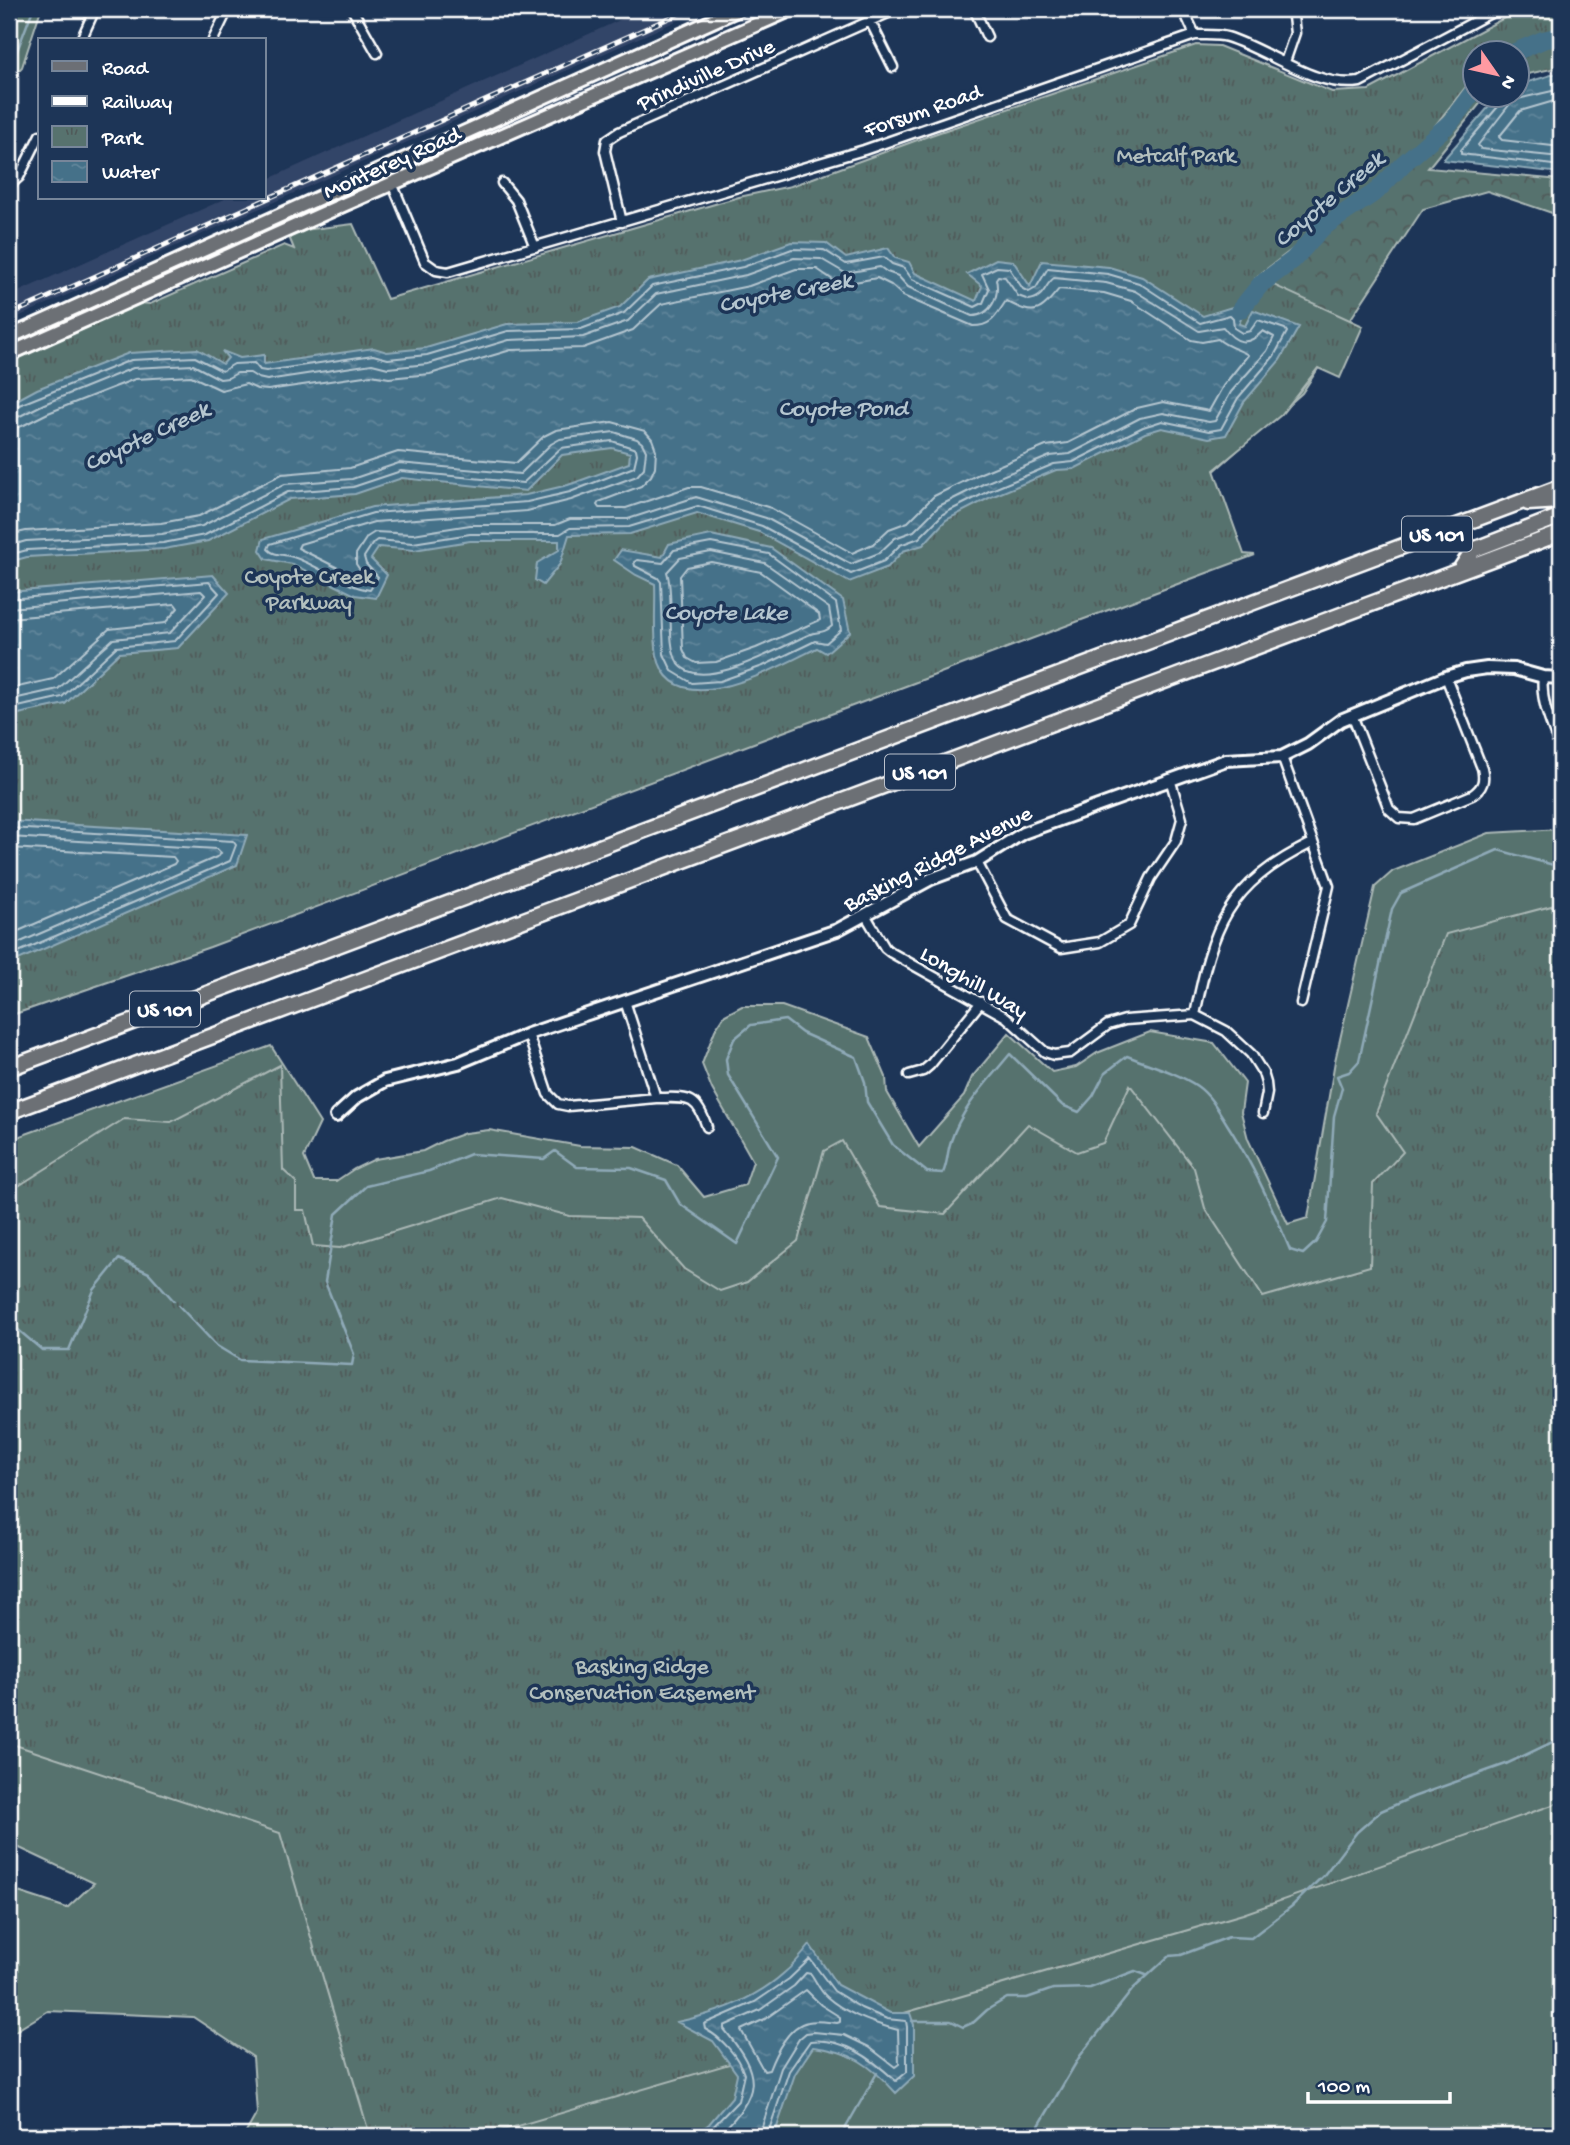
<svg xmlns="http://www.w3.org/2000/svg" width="1570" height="2145" viewBox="0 0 1570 2145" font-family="'Gochi Hand',sans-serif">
<defs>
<pattern id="forest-crowns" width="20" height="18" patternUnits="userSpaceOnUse" patternTransform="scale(1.75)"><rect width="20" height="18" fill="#57726e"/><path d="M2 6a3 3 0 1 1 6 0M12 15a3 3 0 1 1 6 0" fill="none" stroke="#505b5a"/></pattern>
<pattern id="park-tufts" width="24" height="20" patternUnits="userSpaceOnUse" patternTransform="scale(1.75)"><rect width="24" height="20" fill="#57726e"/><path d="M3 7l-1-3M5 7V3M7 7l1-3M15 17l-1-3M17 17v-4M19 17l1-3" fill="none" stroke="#505b5a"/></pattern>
<pattern id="water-ripples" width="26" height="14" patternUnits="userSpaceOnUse" patternTransform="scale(1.75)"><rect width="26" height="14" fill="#457189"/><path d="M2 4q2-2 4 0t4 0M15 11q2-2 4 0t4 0" fill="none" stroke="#61869b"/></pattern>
</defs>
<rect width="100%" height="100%" fill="#1d3557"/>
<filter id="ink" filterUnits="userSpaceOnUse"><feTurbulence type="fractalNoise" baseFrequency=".0143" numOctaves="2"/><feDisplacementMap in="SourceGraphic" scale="14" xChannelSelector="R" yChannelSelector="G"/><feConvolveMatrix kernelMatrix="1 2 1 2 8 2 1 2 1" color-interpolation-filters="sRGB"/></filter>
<g filter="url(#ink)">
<path fill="#334467" d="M644 9H703L9 321V296L227 198H264V181Z"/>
<path fill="#57726e" stroke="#abb8b6" stroke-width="2" d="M9 9H41L22 67 9 81Z
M1561 829V2136H244L257 2113 253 2057 193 2017 48 2011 9 2035V1889L67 1908 94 1883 9 1843V1140L271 1046 320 1123 304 1157 314 1181H336L354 1169 375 1159 423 1151 443 1141 465 1133 489 1130 580 1146 636 1147 677 1165 704 1197 745 1185 753 1161 712 1089 702 1064 715 1030 725 1015 742 1006H782L869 1037 886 1077 887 1092 919 1147 964 1096 972 1077 1009 1033 1052 1072 1076 1067 1097 1053 1150 1032 1214 1043 1245 1083 1241 1112 1248 1139 1288 1224 1308 1218 1335 1061 1375 887 1393 871 1489 833Z"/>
<path fill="url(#forest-crowns)" stroke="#abb8b6" stroke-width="2" d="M1561 22V67L1518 76V52H1476V94L1487 95 1428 168 1561 180V216L1487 191 1423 209 1302 393 1184 498 1266 302 1249 270 1486 41Z"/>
<path fill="url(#park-tufts)" stroke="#abb8b6" stroke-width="2" d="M1521 9H1561V31L1512 52H1476L1475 79 1465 88 1425 138 1378 184 1256 277 1363 326 1340 378 1318 368 1281 415 1214 470 1244 554 1255 555 210 947 9 1016V354L128 302 150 304 284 245 294 249 287 232 353 224 387 299 739 197 791 186 931 135 1196 45 1219 46 1332 92 1369 90Z
M1561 899V1802L1243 1914 483 2136H370L280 1833 9 1743V1192L124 1119 171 1122 280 1065 283 1170 296 1182V1210H305L313 1246 340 1248 502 1198 570 1216 639 1218 684 1269 720 1291 747 1282 798 1241 824 1151 842 1141 880 1207 945 1214 1028 1124 1077 1152 1103 1143 1130 1085 1194 1168 1205 1208 1263 1297 1370 1266 1373 1184 1403 1152 1376 1113 1446 934 1555 905Z"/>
<path fill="url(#water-ripples)" stroke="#8faab8" stroke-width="2" d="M1561 72V173L1443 160 1499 95 1518 94V85Z
M791 242 826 243 846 258 888 248 895 258 909 262 915 273 976 301 982 286 967 274 996 259 1013 261 1030 286 1042 261 1109 267 1142 277 1203 316 1232 307 1244 311 1239 324 1245 326 1253 310 1299 327 1280 360 1244 402 1226 435 1209 438 1162 428 1145 433 1074 469 1056 470 991 497 946 520 923 545 903 551 888 567 849 582 759 532 697 513 630 534 569 535 560 564 543 585 535 580 537 563 559 550V541H470L414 550 379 547 371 559 387 575 376 598 355 595 292 564 266 559 260 550 263 539 372 507 526 495 568 485 629 463 630 453 612 448 562 455 526 491 402 478 355 494 290 499 208 541 164 549 27 557 9 562V404L37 389 129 353 197 349 223 364 228 358 222 351 240 358 264 355V364L374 348 387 352 426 348 507 324 578 322 620 307 648 280 741 260Z
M711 535 771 548 843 600 850 632 826 653 817 648C780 666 672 727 657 655 653 633 656 606 655 584L636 575 614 560 621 550 662 557 669 544Z
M213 575 229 593 178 648 119 653 65 704 9 716V592Z
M9 821 247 835 237 865 9 964Z
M810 1945 837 1985 890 2013H910L914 2025V2076L896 2093C871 2065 851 2051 813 2047L795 2074 774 2136H693L709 2124 732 2097 737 2074 713 2041 677 2022C715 2014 754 2000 784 1973 794 1965 802 1955 810 1945Z"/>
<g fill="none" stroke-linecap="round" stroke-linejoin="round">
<path stroke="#b5c6d0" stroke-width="2" d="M1561 89 1513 100 1478 145 1481 149 1561 157
M1504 94 1502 102 1461 150V154L1561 166
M1561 99 1520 111 1499 137 1502 140 1561 147
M9 409 131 360 195 357 222 371 234 364 254 363 260 370 266 371 373 355 388 359 427 355 508 331 581 329 624 313 652 286 743 267 792 249 824 250 846 264 884 257 892 264 904 268 912 279 975 307 983 303 989 289 982 274 997 267 1009 268 1023 289 1029 292 1036 288 1048 268 1108 274 1139 283 1200 323 1230 315 1233 318 1234 328 1242 333 1250 331 1258 320 1285 329 1287 332 1274 356 1238 398 1221 429 1209 431 1162 421 1143 427 1073 462 1054 464 989 491 943 514 919 538 900 545 884 561 851 574 762 526 698 506 629 527 570 528 560 534H470L413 543 377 540 373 543 364 557 366 564 378 577 370 590C342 586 320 566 293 557 284 554 274 556 268 549L270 544 373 513 527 502 570 492 634 467 637 454 636 449 612 441 561 448 523 483 401 471 353 487 288 492 205 535 163 543 27 550 9 555
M9 418 18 417 44 404 133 368 193 365 220 379 228 378 237 373H250L258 378 267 380 372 364 388 368 428 364 509 340 583 337 628 321 656 294 746 275 794 258 821 259 845 273 880 267 887 272 898 276 908 287 972 316C991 316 1000 296 996 279L998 276 1005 277 1018 296 1029 300C1045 298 1044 285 1054 278L1106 283 1135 291 1199 331 1223 327C1236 344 1247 347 1263 331L1274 337 1267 351 1231 392 1215 421 1209 422 1163 413 1140 418 1070 454 1050 456 985 483 939 506 914 531 895 538 879 553 851 564 766 518 696 497 628 519H570L555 525H470L413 534 375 532 367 537 356 554V564L364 576 362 580 298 548 300 544 374 522 527 511 571 500 637 476 644 468 646 451 642 443 637 439 614 432 560 439 551 444 520 474 399 463 352 479 285 484 202 526 162 534 26 541 9 546
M9 429 22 426 48 413 135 379 191 376 221 390 246 384 257 389 268 390 371 375 389 378 430 374 511 350 583 348 633 330 661 304 749 286 796 269H817L833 280 843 284 877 278 891 285 903 296 973 326C993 326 996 315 1006 301 1036 317 1039 313 1059 289L1104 293 1131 301 1191 340 1202 342 1218 339C1228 348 1242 350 1248 355L1223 386 1209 411 1163 402 1137 408 1068 443 1046 446 981 473 934 496 908 522 889 529 873 544 852 553 771 508 701 487H689L626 508H599L597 505 599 502 641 486 651 476 655 467 656 450 652 439 645 431 612 422 556 430 544 436 516 463 398 452 350 468 282 474 199 516 161 523 26 531 9 535
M711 543 769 554 836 603 841 630 826 643 815 641 763 666 720 681 692 683 672 671 664 654 661 582 658 578 635 566 634 562 637 560 663 563 674 550Z
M711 552 765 563 829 608 832 626C822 635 819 630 808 635 782 646 700 695 678 663 665 644 675 597 667 572L680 558Z
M711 562 761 572 819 614 820 620 756 648 716 662 696 663 687 658 683 649 680 576 687 567Z
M9 599 209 582 219 593 175 641 116 647 62 697 9 709
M9 608 201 591 205 595 170 633 113 639 58 689 9 700
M9 618 175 604 178 608 165 623 109 629 53 679 9 689
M9 828 233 841 236 845 230 861 9 956
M9 837 217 849 221 853 219 856 9 947
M9 848 173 857 176 861 174 864 9 935
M806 1990 821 2005 840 2017V2022L837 2023C828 2022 817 2020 808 2022 789 2025 775 2054 769 2070L764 2071 741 2030 765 2019Z
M704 2136 738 2101 744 2074C738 2056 722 2038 705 2029L704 2024 755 2002 789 1979 810 1959 834 1991 861 2008 887 2019 906 2021 907 2027V2072L896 2081C872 2059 844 2037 810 2041L789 2071 767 2136
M718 2136C761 2093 763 2077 724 2029V2026L760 2010 794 1986 806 1973 811 1974C816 1981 820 1991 827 1997 846 2014 875 2024 898 2030L899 2064 895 2067 869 2047 844 2035 814 2032 806 2033 799 2039 781 2068 759 2136"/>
<path stroke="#8faab8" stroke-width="2.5" d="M9 72 33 9
M179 1306 217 1346 240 1360 352 1365 354 1354 325 1282 336 1214 366 1186 429 1171 471 1154 544 1159 555 1151 577 1167 631 1168 666 1180 680 1204 737 1244 778 1157 728 1075 726 1059 734 1039 751 1025 785 1020 802 1033 856 1057 865 1082 867 1102 893 1145 927 1172 943 1173C948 1162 947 1152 951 1141 962 1107 988 1081 1010 1054L1062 1105 1079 1112 1093 1096 1105 1073 1127 1056C1150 1065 1176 1072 1197 1086 1210 1095 1219 1111 1227 1124 1253 1164 1272 1206 1290 1250L1303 1254 1316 1242 1327 1222 1334 1116 1342 1088 1337 1076 1349 1072 1359 1061 1392 909 1401 893 1498 850 1561 867
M9 1322 42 1350H69L94 1290 119 1259 149 1273 174 1301
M912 2021H951L963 2027 974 2022 987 2010 1007 1998H1027L1053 1989 1090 1988 1135 1971 1146 1975
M841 2136 877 2073
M1033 2136 1080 2056 1133 1989 1169 1956 1181 1955 1229 1937 1251 1938 1292 1906 1324 1875 1357 1832 1381 1811 1413 1797 1506 1764 1561 1738"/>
<path stroke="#457189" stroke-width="18" d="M1515 52 1543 40 1561 36
M1240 310 1261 284 1293 260 1322 228 1377 191 1403 164 1451 122 1476 88"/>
<defs>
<path id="street" d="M352 9 377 53
M974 9 987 37
M1183 9 1195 35
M870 21 893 67
M81 40 95 9
M213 40 228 9
M1285 62 1295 33 1292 9
M392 183 425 262 436 270 448 272 864 150 1195 35C1205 35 1218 34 1227 37 1269 50 1316 89 1360 82L1498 9
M502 183 516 200 535 247
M9 186 19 177 40 135
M622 222 605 151 607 140 619 132 897 9
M1543 677C1540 703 1552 726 1561 750
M1352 715 1389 809 1399 818 1414 819 1472 795C1483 788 1485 780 1482 768L1446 677
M1282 757 1329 886 1301 1003
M977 862 1007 919 1061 948 1100 942 1129 925 1151 878 1176 841 1182 819 1170 779
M866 916 885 948 890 952 1006 1017 1045 1052 1054 1055 1070 1053 1108 1025 1125 1020 1195 1015 1226 1031 1251 1054 1263 1073 1266 1083 1267 1093 1263 1113
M1195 1015C1213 926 1226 885 1312 843
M528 1034 548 1094 558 1104 568 1106 656 1098 625 1001
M909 1075 923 1071 930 1065 981 1002
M656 1098C688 1098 696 1094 707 1127"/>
<path id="secondary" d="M336 1116 357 1097 385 1081 458 1063 528 1034 837 930 931 879 977 862 1023 833 1226 760 1282 757 1308 744 1341 720 1446 677 1466 671 1487 668 1514 669 1543 677 1561 678"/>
<path id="primary" d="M9 337 739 9
M9 354 343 205 792 9"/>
<path id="highway" d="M1528 503 1561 501
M1460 570 1473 550 1561 516
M9 1068 1561 487
M9 1112 1561 533"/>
</defs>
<use href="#street" stroke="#fff" stroke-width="13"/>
<use href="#secondary" stroke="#fff" stroke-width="16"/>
<use href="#primary" stroke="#fff" stroke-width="18"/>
<use href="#highway" stroke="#fff" stroke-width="19"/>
<use href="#street" stroke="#1d3557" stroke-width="8"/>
<use href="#secondary" stroke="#1d3557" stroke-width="10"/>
<use href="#primary" stroke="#6c6f75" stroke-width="12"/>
<use href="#highway" stroke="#6c6f75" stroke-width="14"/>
<defs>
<path id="rail" d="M9 315 689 9"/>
</defs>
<use href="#rail" stroke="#fff" stroke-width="5"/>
<use href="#rail" stroke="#1d3557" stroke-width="2.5" stroke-dasharray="8" stroke-linecap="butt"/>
</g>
</g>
<g text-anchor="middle" stroke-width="7" stroke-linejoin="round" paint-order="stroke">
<g fill="#1d3557" stroke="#bbc2cd" stroke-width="2">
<rect x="1402" y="516.5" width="70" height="35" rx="5"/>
<rect x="885" y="754.5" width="70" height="35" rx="5"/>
<rect x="130" y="991.5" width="70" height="35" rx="5"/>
</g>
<g font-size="21" font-weight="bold" fill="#fff">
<text x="1437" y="541">US 101</text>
<text x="920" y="779">US 101</text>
<text x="165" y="1016">US 101</text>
</g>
<g font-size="23" fill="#fff" stroke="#1d3557">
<text transform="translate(705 73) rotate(-24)" y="8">Prindiville Drive</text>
<text transform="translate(922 109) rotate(-19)" y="8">Forsum Road</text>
<text transform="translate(391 161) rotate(-24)" y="8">Monterey Road</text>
<text transform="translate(937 857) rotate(-27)" y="8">Basking Ridge Avenue</text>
<text transform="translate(975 981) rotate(31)" y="8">Longhill Way</text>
</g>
<g font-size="23" fill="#b3c0be" stroke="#1d3557">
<text x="1176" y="162">Metcalf Park</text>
<text x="309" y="583">Coyote Creek<tspan x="309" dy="26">Parkway</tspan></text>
<text x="642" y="1673">Basking Ridge<tspan x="642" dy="26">Conservation Easement</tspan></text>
</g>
<g font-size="24" font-style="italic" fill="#b5c6d0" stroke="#1d3557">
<text transform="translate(1328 198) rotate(-40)" y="8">Coyote Creek</text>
<text transform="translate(785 291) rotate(-11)" y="8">Coyote Creek</text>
<text x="843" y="415">Coyote Pond</text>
<text transform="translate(146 435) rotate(-25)" y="8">Coyote Creek</text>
<text x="726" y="619">Coyote Lake</text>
</g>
</g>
<rect width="1570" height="2145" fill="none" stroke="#1d3557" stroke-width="35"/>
<rect x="18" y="18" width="1535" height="2110" fill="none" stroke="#fff" stroke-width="2.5" filter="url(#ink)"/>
<rect x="38" y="38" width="228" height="161" fill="#1d3557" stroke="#77869a" stroke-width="2"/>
<rect x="52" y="61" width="35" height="10" fill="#6c6f75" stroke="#77869a" stroke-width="2"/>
<text x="102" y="74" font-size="21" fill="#ffffff">Road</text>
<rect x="52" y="96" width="35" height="10" fill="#ffffff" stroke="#77869a" stroke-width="2"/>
<text x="102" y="108" font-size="21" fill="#ffffff">Railway</text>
<rect x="52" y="126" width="35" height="21" fill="url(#park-tufts)" stroke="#77869a" stroke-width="2"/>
<text x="102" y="144" font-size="21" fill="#ffffff">Park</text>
<rect x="52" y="161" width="35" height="21" fill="url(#water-ripples)" stroke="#77869a" stroke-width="2"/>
<text x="102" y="178" font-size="21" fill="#ffffff">Water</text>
<g transform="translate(1496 74) rotate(124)"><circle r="33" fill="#1d3557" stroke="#77869a" stroke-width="2"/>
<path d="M0-5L12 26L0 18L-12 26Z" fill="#ff9aa2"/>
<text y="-10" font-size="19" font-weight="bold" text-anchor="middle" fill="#ffffff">N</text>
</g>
<path d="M1308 2092v10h142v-10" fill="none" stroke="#ffffff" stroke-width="3.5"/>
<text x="1318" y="2092" font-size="21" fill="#ffffff" stroke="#1d3557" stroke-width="5" paint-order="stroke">100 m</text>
</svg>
